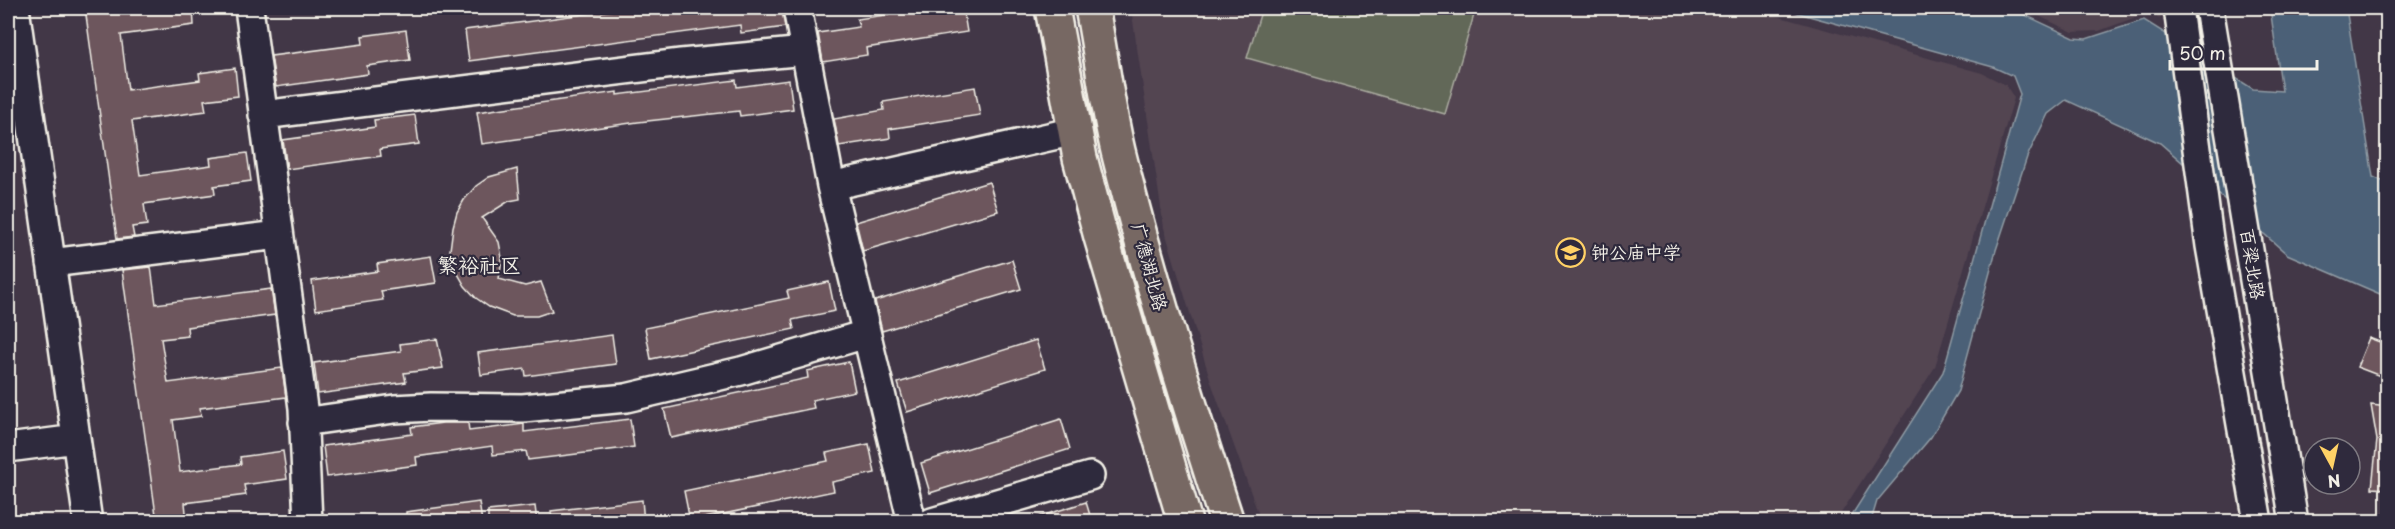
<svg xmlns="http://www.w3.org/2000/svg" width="2395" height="529" viewBox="0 0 2395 529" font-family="'Playpen Sans','LXGW WenKai TC',sans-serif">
<rect width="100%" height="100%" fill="#423747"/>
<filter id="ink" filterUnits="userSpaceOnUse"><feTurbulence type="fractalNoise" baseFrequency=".0167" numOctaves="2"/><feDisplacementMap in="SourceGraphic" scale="12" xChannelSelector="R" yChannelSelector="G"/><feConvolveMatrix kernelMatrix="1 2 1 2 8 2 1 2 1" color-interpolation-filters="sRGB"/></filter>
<g filter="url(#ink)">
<path fill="#524451" d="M1131 8H1748L1982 73 2006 85 2014 98 1935 367 1836 521H1261L1211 382 1164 228Z
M2021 8H2160L2161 18 2144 14 2099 31 2073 32Z"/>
<path fill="#626759" stroke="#abaca0" stroke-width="1.5" d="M1262 8H1476L1445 114 1247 58Z"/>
<path fill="#4c6177" stroke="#8f9ba4" stroke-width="1.5" d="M1780 8H2010L2074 38 2086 39 2144 20 2253 89 2282 91 2270 8H2346L2373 177 2387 183V297L2287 254 2160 143 2066 100 2048 114 2027 157 1996 250 1958 391 1931 437 1877 501 1871 521H1848L1943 372 2020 94 2013 76 1993 67Z"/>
<path fill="#6d565d" stroke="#f4f1e8" stroke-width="1.5" d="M85 8H193L194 25 121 35 128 90 200 80 199 73 235 68 238 96 204 100 206 111 132 121 140 175 211 165 210 158 247 153 251 181 214 186 215 194 144 204 147 225 132 227 134 237 117 239Z
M651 8H782L785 27 741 33 740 25 469 61 465 30 622 9V11Z
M933 8H963L967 32 866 48 867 55 823 62 818 33 859 27 857 19Z
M406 30 410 60 367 66 368 74 276 87 271 56 363 44 362 36Z
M736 80 737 87 789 80 793 109 740 116 739 111 638 122 482 144 477 112 617 92V95Z
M975 87 980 115 889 129 890 138 839 146 834 119 884 110 883 102Z
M415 115 419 144 380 149 381 156 287 169 283 140 375 127 374 120Z
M517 169 520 199 509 201 482 218 499 242 502 258 499 279 525 286 541 282 552 311 537 316H513L489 307 476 298 465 286 449 258 453 227 457 212 464 200 476 186 489 177Z
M989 182 998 211 863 251 856 222Z
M431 256 436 283 381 291 383 300 316 310 312 281 378 271 377 264Z
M1012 260 1021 289 882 331 875 301Z
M151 267 156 304 271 289 275 315 187 327 188 336 161 339 168 383 282 368 286 397 200 408 201 416 173 420 180 472 241 464 240 457 283 451 287 479 244 485 246 495 185 503 187 522H157L137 379 122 270Z
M829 282 835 311 792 320 794 329 651 359 645 328 789 298 787 291Z
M612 335 616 364 526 376 525 369 481 375 478 353Z
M2369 338 2388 345V379L2357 367Z
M437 339 443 368 404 373 406 382 318 394 314 363 401 351 400 344Z
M1036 340 1045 369 907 412 898 383Z
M849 362 855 391 812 400 814 408 671 438 664 409 808 378 807 371Z
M2371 405 2388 407V489L2372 488 2377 440Z
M630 419 634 447 528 460 526 451 493 455 492 446 416 457 417 465 327 477 323 446 412 434 411 427 443 423H468L469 431 524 424V432Z
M1061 419 1070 449 930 493 921 463Z
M869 444 875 473 832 482 834 491 690 521 684 491 828 461 826 453Z
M642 500 644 522H552L551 511Z
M479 502 482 522H406V512Z
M1086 502 1092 522H1035V518Z
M535 506 537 522H488V511Z"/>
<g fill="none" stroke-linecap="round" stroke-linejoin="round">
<defs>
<path id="minor" d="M15 8 88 522
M249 8 303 408 308 522
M797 8 831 186 912 522
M2178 8 2210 246 2258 522
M2209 8 2294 522
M263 115 681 63 805 51
M831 186 1075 131
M51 263 279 235
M303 422 394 409 431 407 523 408 626 398 741 371 866 334
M8 448 76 439
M932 522 1090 476"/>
<path id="major" d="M1052 8 1080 158 1101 237 1185 522
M1092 8C1101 55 1107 104 1118 151 1149 276 1187 399 1227 522"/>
</defs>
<use href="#minor" stroke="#f4f1e8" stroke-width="32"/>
<use href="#major" stroke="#f4f1e8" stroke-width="38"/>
<use href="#minor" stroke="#2f2a3d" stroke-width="27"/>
<use href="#major" stroke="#776864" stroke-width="33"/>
</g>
</g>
<defs>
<symbol id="school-ring" viewBox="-11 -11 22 22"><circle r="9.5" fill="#2f2a3d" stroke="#ffd166" stroke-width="1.5"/><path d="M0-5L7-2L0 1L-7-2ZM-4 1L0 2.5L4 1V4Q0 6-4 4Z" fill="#ffd166"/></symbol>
</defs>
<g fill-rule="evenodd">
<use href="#school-ring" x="1554" y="236" width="33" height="33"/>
</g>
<g text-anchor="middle" stroke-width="4.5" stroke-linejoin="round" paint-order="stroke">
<g font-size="18" fill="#f4f1e8" stroke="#2f2a3d" text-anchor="start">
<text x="1591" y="259">钟公庙中学</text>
</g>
<g font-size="18" fill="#f4f1e8" stroke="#2f2a3d">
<text transform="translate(2252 264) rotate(81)" y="6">百梁北路</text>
<text transform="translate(1149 267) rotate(75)" y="6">广德湖北路</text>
</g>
<g font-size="21" fill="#f4f1e8" stroke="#2f2a3d">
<text x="479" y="273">繁裕社区</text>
</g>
</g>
<rect width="2395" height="529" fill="none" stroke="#2f2a3d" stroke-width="30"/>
<rect x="15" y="15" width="2365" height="499" fill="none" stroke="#f4f1e8" stroke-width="2" filter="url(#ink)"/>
<g transform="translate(2332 466) rotate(172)"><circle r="28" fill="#2f2a3d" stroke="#7e7a81" stroke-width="1.5"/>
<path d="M0-4.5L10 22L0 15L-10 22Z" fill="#ffd166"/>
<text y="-9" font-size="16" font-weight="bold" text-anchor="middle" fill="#f4f1e8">N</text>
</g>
<path d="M2170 60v9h147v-9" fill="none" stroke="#f4f1e8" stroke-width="3"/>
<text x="2179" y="60" font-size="18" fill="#f4f1e8" stroke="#2f2a3d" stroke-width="4.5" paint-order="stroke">50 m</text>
</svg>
